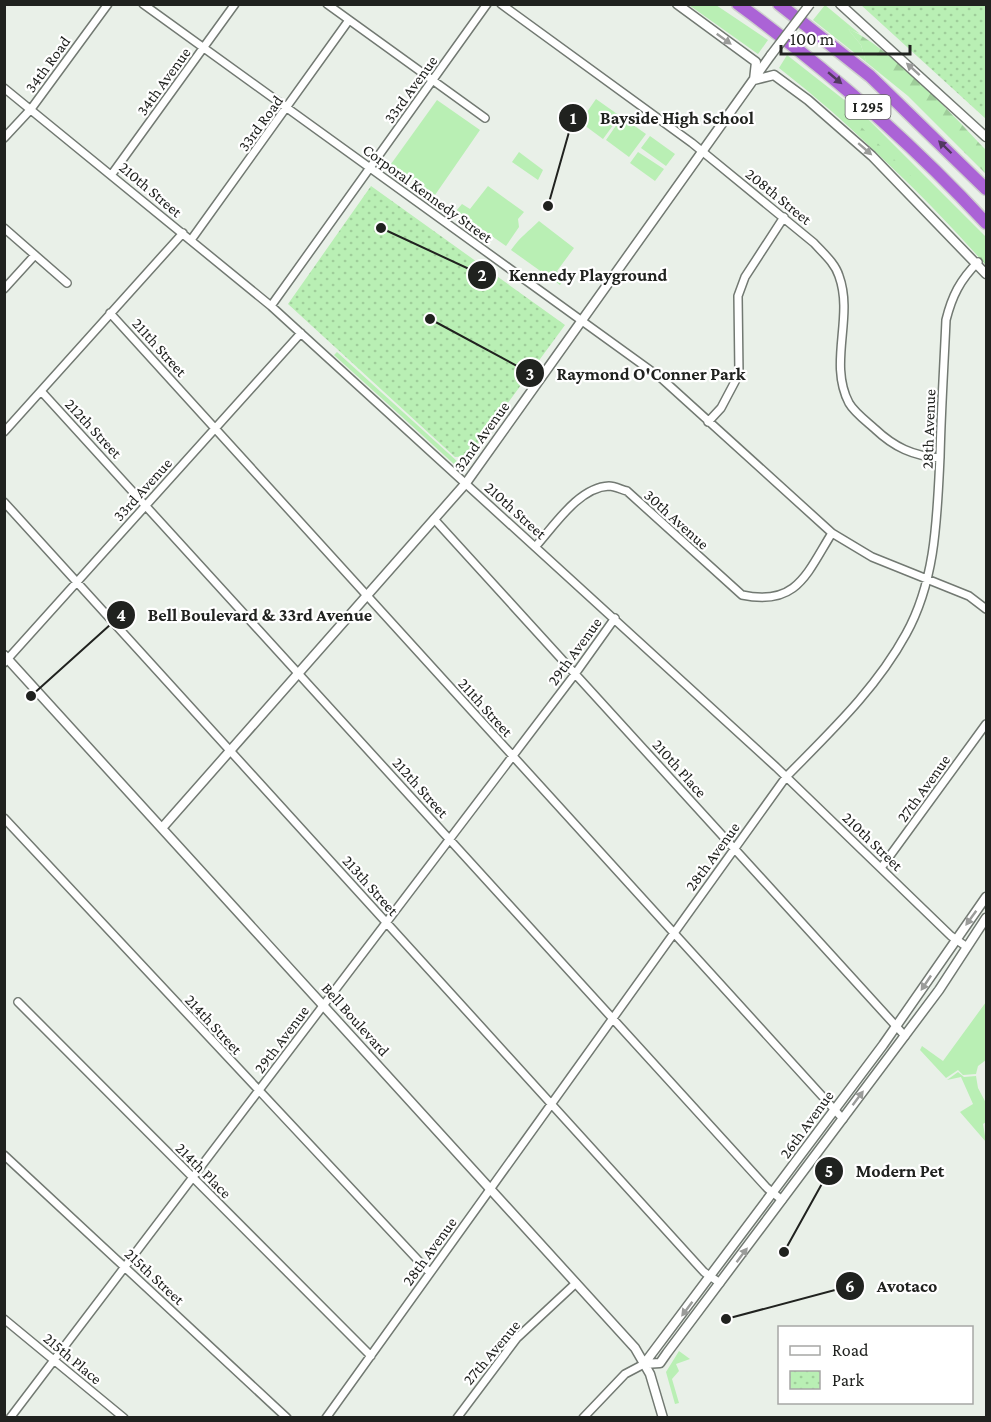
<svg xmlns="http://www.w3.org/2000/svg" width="991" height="1422" viewBox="0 0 991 1422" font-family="'Crimson Pro',serif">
<defs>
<pattern id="forest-firs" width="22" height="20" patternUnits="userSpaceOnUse" patternTransform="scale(1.5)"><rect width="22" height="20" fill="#b9efb4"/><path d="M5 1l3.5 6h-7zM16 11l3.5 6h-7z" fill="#9fcd9a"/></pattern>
<pattern id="park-dots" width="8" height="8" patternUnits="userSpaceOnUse" patternTransform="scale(1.5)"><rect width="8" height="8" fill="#b9efb4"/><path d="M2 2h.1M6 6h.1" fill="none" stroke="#9fcd9a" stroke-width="1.8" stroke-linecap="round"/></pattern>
</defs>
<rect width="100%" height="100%" fill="#e9f0e8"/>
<path fill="#b9efb4" d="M689 5H716L768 40 758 54Z
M825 5 860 34 848 29 861 45 866 62 813 20Z
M787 55 866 117 986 237V265C922 194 855 127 779 68Z
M596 99 620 116 603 139 580 122Z
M437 100 480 130 435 195 391 164Z
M622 117 646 134 629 157 606 140Z
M650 136 675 154 666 166 641 148Z
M519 152 543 170 538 180 512 162Z
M638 152 664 169 655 181 630 163Z
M488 186 524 212 518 219 519 227 506 246 456 211 462 204 470 209Z
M539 221 574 248 557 271 565 278 560 285 511 250C521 236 528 232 539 221Z
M337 352 458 462 455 465 334 355Z
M986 1002V1060L978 1066 976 1074 963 1075 958 1070 946 1078 920 1050 922 1046 943 1061Z
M958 1072 964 1077 976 1076 978 1088 986 1103V1122L983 1124 986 1142 960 1112 973 1104 961 1077 947 1080Z
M679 1351 690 1359 676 1364 679 1371 672 1379 679 1403 675 1404 666 1372Z"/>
<path fill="url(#forest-firs)" d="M847 28C891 48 952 114 986 150V174L908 96 866 62 861 45Z
M825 104 843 109 986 250V265L942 215Z"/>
<path fill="url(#park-dots)" d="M861 5H986V119Z
M371 186 565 325 469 456 455 457 288 304Z"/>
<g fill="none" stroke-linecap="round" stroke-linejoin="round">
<defs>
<path id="minor" d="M143 4 661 378 832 533 872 557 969 596 986 609
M327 4 485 118
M501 4 692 143 814 243C823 253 835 263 839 276 854 317 828 363 849 403 854 412 866 421 875 429 894 447 913 456 940 458
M4 88 271 306 776 767 951 936 967 947
M4 138 31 109 108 4
M112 174 235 4
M4 228 67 283
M191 240 349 20
M4 289 35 255
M271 306 487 4
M110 313 843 1119
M41 391 767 1188 782 1200
M708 422 721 408 739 374 738 296 745 277 784 217
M4 432 183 233
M4 502 704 1272 720 1283
M434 519 905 1036
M536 546C554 526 579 487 609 486 615 486 622 490 627 491L742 595C797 607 807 573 832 533
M4 663 301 333
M4 818 430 1273
M881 868 986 724
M18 1002 371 1356
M4 1155 287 1418
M4 1319 124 1418
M10 1418 575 674 615 618
M326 1418 786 777C830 732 876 689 906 634 936 580 937 517 940 457 941 411 944 366 946 320 952 296 960 280 978 262
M457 1418 517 1338 576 1283
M583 1418 625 1374 644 1364"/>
<path id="tertiary" d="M677 4 756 62 754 80 774 75 808 100 872 156 986 274
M840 4 986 137
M4 655 635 1348 650 1374 663 1418
M162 828 466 483 771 55
M644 1364 883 1045 986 897
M644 1364 660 1363 667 1353 939 990 986 918"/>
<path id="motorway" d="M738 4C828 70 910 141 986 223
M779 4 870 76 986 189"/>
</defs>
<use href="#minor" stroke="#727972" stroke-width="10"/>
<use href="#tertiary" stroke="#727972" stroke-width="11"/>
<use href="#motorway" stroke="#cecece" stroke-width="15"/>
<use href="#minor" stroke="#fff" stroke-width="7"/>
<use href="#tertiary" stroke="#fff" stroke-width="8"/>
<use href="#motorway" stroke="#ab63d6" stroke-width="12"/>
<defs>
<path id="tertiary-bridge" d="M771 55 810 4"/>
</defs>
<use href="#tertiary-bridge" stroke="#727972" stroke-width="11" stroke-linecap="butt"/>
<use href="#tertiary-bridge" stroke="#fff" stroke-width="8"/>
</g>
<defs><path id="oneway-solid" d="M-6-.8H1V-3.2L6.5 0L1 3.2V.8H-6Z" transform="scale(1.5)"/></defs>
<g fill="#9b9c9a">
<use href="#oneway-solid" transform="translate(724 39) rotate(36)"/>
<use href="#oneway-solid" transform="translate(913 69) rotate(-138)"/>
<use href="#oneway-solid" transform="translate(865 149) rotate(41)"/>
<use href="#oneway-solid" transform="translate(971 918) rotate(126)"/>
<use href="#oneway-solid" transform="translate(926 983) rotate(124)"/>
<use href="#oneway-solid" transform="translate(858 1098) rotate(-53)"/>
<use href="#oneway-solid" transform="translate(742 1255) rotate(-53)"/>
<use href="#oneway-solid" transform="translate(687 1309) rotate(127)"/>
</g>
<g fill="#51395f">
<use href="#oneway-solid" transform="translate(835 78) rotate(40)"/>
<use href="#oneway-solid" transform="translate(945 147) rotate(-136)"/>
</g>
<g text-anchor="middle" stroke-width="4.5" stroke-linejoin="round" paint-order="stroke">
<rect fill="#fff" stroke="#636462" stroke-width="1.5" x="845.5" y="95" width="45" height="24" rx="4.5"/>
<g font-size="15" font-weight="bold" fill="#20221f">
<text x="868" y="112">I 295</text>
</g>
<g font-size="16" fill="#20221f" stroke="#fff">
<text transform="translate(47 64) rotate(-54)" y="6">34th Road</text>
<text transform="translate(163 81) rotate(-54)" y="6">34th Avenue</text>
<text transform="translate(410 89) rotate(-54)" y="6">33rd Avenue</text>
<text transform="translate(260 123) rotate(-54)" y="6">33rd Road</text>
<text transform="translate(151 189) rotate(40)" y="6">210th Street</text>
<text transform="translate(428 193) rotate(36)" y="6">Corporal Kennedy Street</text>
<text transform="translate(779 196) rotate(39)" y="6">208th Street</text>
<text transform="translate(160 347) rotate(48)" y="6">211th Street</text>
<text transform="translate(94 428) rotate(47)" y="6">212th Street</text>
<text transform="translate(928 429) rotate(-88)" y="6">28th Avenue</text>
<text transform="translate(481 436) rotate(-54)" y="6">32nd Avenue</text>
<text transform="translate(142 489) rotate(-48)" y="6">33rd Avenue</text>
<text transform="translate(516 510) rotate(42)" y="6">210th Street</text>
<text transform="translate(677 519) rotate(42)" y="6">30th Avenue</text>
<text transform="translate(574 651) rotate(-54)" y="6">29th Avenue</text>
<text transform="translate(486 707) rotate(48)" y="6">211th Street</text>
<text transform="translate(680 768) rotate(48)" y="6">210th Place</text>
<text transform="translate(421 787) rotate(48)" y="6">212th Street</text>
<text transform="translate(923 788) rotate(-54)" y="6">27th Avenue</text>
<text transform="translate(873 841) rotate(44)" y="6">210th Street</text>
<text transform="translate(712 856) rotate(-54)" y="6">28th Avenue</text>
<text transform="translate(371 885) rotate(48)" y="6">213th Street</text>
<text transform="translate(356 1019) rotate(48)" y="6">Bell Boulevard</text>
<text transform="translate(214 1024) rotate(47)" y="6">214th Street</text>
<text transform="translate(281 1039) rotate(-53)" y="6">29th Avenue</text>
<text transform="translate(806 1124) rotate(-54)" y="6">26th Avenue</text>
<text transform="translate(204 1170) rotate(45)" y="6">214th Place</text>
<text transform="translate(429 1251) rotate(-54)" y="6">28th Avenue</text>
<text transform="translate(155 1276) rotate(43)" y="6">215th Street</text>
<text transform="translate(491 1352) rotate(-50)" y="6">27th Avenue</text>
<text transform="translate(73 1358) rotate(40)" y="6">215th Place</text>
</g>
</g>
<path fill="none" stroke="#20221f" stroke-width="2" d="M548 206L573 118M381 228L482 275M430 319L530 373M31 696L121 615M784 1252L829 1171M726 1319L850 1286"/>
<g fill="#20221f" stroke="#fff" stroke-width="2">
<circle cx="548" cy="206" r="6"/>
<circle cx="381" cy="228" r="6"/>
<circle cx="430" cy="319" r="6"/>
<circle cx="31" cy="696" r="6"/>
<circle cx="784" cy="1252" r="6"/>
<circle cx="726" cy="1319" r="6"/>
<circle cx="573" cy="118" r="15"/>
<circle cx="482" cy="275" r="15"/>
<circle cx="530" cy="373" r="15"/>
<circle cx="121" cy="615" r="15"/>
<circle cx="829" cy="1171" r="15"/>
<circle cx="850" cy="1286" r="15"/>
</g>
<g font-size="18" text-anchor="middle" font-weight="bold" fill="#fff">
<text x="573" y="124">1</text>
<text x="482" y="281">2</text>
<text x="530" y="380">3</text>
<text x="121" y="621">4</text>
<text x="829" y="1177">5</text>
<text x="850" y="1292">6</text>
</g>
<g font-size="18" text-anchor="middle" font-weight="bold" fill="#20221f" stroke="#fff" stroke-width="4.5" stroke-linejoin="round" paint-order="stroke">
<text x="677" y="124">Bayside High School</text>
<text x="588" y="281">Kennedy Playground</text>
<text x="651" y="380">Raymond O'Conner Park</text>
<text x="260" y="621">Bell Boulevard &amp; 33rd Avenue</text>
<text x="900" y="1177">Modern Pet</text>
<text x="907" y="1292">Avotaco</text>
</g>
<rect width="991" height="1422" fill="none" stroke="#20221f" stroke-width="12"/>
<rect x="778" y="1326" width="195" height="78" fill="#ffffff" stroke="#a6a7a5" stroke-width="1.5"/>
<rect x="790" y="1346" width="30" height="9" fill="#ffffff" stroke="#a6a7a5" stroke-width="1.5"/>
<text x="832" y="1356" font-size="18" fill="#20221f">Road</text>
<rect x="790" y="1371" width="30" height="18" fill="url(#park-dots)" stroke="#a6a7a5" stroke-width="1.5"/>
<text x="832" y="1386" font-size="18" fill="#20221f">Park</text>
<path d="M781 45v9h129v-9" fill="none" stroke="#20221f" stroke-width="3"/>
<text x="790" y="45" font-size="18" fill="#20221f" stroke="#ffffff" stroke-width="4.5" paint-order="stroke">100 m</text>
</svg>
